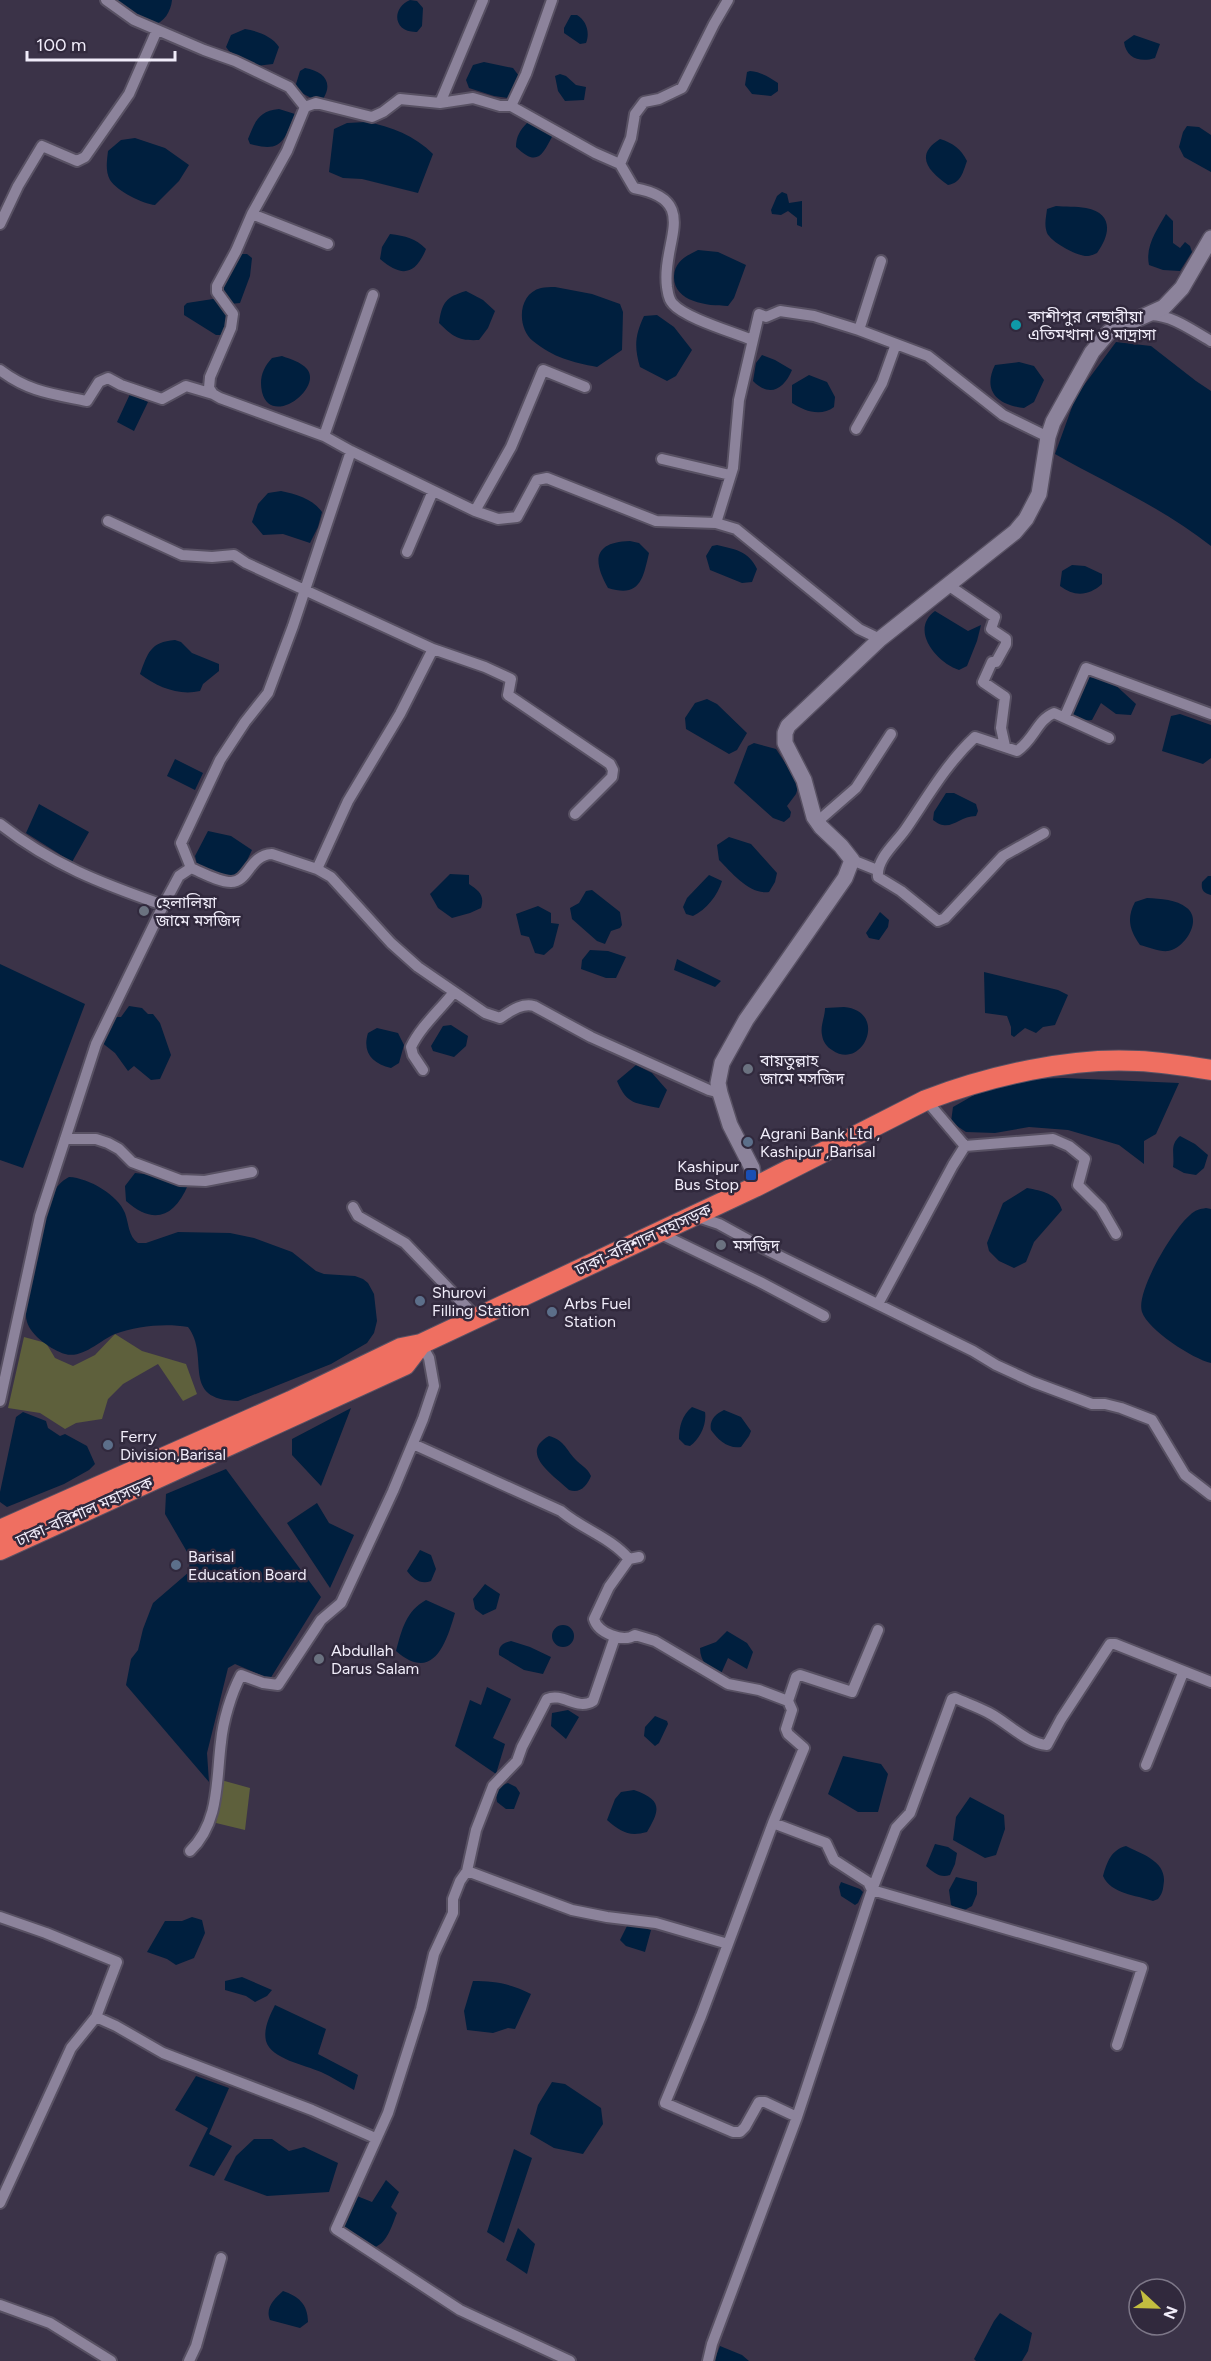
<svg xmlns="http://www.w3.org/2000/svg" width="1211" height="2361" viewBox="0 0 1211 2361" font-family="Figtree,'Noto Sans Bengali',sans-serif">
<rect width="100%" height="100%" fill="#3b3348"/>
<path fill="#5e603c" d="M115 1334 142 1351 186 1364 197 1394 183 1401 158 1364 123 1384 108 1399 102 1419 76 1423 65 1429 40 1413 8 1408 24 1337 46 1343 55 1358 73 1366 95 1355Z
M221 1780 250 1788 245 1830 216 1823Z"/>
<path fill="#001f3e" d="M115 0H172C171 11 164 23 153 25Z
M410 0 417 1 423 8 422 26 417 32C393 33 391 8 410 0Z
M571 15H577C587 21 590 33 586 43L580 44 564 33V28Z
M245 29C257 31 272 36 279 47L273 64 256 66 229 51 226 47 231 35Z
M1134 35 1160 44 1155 58C1140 63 1126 58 1124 42Z
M484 62 513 68 519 76 508 98 494 96 469 88 466 80 473 65Z
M305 68C323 71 334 82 323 99H313L298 91 296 84 300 71Z
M750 71C761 72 769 77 778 83V91L771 96 752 94 745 85 747 72Z
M560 74 566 76 576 85 586 87 584 100 565 101 558 91 555 76Z
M279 109 295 114C284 141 282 153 250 144L248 139C255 122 258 111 279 109Z
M366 122C391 126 415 136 433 154L418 193 362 179 343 178 329 172 334 129 347 123Z
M527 123 537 124 553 135C542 156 537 167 516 147 516 137 520 130 527 123Z
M1187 126 1199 127 1211 135V172L1184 157 1179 147 1183 132Z
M135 138 165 148 189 165 179 181 155 205C143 204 117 191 110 180 105 171 107 160 108 151L121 140Z
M940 139C953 143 961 149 967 161 963 172 961 183 948 185 930 172 913 156 940 139Z
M782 192 787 194 789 203 802 201V227L797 225V218L788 211 781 215 772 214 771 210 777 196Z
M1056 206C1065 207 1076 206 1086 208 1113 213 1111 234 1097 253 1094 254 1091 256 1088 256 1078 257 1051 242 1047 233 1044 225 1046 218 1047 209Z
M1166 214 1173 221V243L1180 248 1185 242 1190 246 1192 252 1180 271 1163 270 1149 265C1145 246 1157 230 1166 214Z
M390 234C406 236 415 238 426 249 415 276 401 277 380 259L382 247Z
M698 250 718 252 746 265 734 298 728 306C707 306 673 302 674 276 675 261 686 256 698 250Z
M241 254H247L252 258 250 276 240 303 230 304C228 299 224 295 224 290 224 279 233 260 241 254Z
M555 287 592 294 620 304 623 312 622 350 597 367C572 362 554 358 533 341 517 328 517 294 541 288 545 287 550 287 555 287Z
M466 291 483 300 495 311 488 328 479 340C459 341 453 337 439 323 442 302 446 297 466 291Z
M213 299 219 301 230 316 224 335H216L184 315V306L187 303Z
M657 315 674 327 692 350 676 376 667 381 640 367C634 347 635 335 644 316Z
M1116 342 1151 346 1196 381 1211 391V546C1163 508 1108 484 1055 454L1076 396Z
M762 355 775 360 792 370C784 389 770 398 753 381L756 363Z
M282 356C290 359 301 362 307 369 323 388 271 428 262 392 259 378 263 368 272 358Z
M1019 362 1034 366 1044 380 1034 402 1024 408C998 405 982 391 995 365Z
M809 375 827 382 835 397 834 407C821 417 804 411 792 403V385Z
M130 394 148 402 134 431 117 422Z
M281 491C296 494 313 499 322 512L318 527 310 543 283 534 263 535 252 522 258 504 268 493Z
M630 541 639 543 649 553C643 579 640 598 608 588 592 560 594 542 630 541Z
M717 545C734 549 749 551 757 569L752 582 742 583 710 570 706 556 712 546Z
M1072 565 1085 566 1102 574V584C1089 596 1074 597 1060 586L1062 571Z
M935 611 968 631 981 625 977 641 967 666 959 670C937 663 909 630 935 611Z
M175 640 181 642 192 653 219 664V671L203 684 200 691C179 696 157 687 140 674 148 653 150 642 175 640Z
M1089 677 1111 681 1136 704 1131 715 1116 714 1101 703 1092 720C1084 721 1076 720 1072 713L1083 683Z
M707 699 717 704 747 733 737 750 729 754 686 729 685 718 695 703Z
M1180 714 1211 725V758L1203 764 1162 751 1171 716Z
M754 743 776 749 799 784 796 794 787 806 791 812 790 817 784 822 773 818 734 783 748 746Z
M175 759 203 773 195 790 167 776Z
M946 793H954L976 804 978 811 976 816C957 816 951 834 933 820L934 812Z
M39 804 89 832 72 862 26 833Z
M208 831 231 836 252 850 240 875 230 879 197 864 195 856Z
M729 837 751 844 777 873 775 882 769 892C750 895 732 873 719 860L717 845Z
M450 874 469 875V884C479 891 485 895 481 908L470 913 452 918 438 908 430 894Z
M709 875 722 881C718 895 706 910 693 916L686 914 683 907 687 898Z
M1208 876H1211V895C1203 893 1201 890 1202 882Z
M592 890 620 912 622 925 620 928 611 931 605 944 597 941 572 919 570 908 579 903 586 891Z
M1147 898C1161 899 1176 899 1187 908 1203 921 1184 949 1168 951 1160 952 1148 947 1140 945 1130 931 1126 919 1135 902Z
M538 906 551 913V923L559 924 553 947 544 955 535 953 529 937 521 935 516 914Z
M880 912 889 920 888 927 879 940 869 938 866 933Z
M590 950 608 951 626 957 616 978H606L581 969 582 960Z
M677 959 721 981 715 987 674 970Z
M0 964 85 1004 23 1168 0 1160Z
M984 972 1058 990 1068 995 1055 1025 1043 1027 1036 1033 1025 1028 1014 1037 1011 1035V1027L1007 1016 985 1013Z
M129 1006 142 1008 148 1014H153L160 1023 171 1055 160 1079 151 1080 134 1066 128 1071 115 1053 101 1042 109 1031 108 1026 113 1017H121Z
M844 1007C889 1011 863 1072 832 1050 827 1047 823 1042 822 1035 820 1026 825 1017 825 1008Z
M451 1025 468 1036 466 1046 454 1057 433 1051 431 1046 443 1026Z
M377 1028 398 1033 404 1045 399 1063 391 1068C372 1064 362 1052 368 1033Z
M636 1065 652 1073 667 1090 659 1108C636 1103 627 1105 617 1081Z
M1064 1078 1179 1083 1156 1134 1144 1141V1164L1119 1145 1068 1130 1029 1127 995 1133 966 1132 951 1122 953 1107 983 1090 1033 1079Z
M1180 1136 1195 1144 1208 1155 1204 1168 1196 1175 1184 1173 1173 1167C1175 1155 1169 1145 1180 1136Z
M135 1173 160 1176 188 1185C174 1218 153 1225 126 1201L125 1186Z
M69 1177C89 1178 118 1195 125 1213 129 1224 128 1236 138 1243H146L178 1232 230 1233 254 1238 292 1252 316 1271 324 1274 355 1276 363 1279 368 1283 374 1294 377 1321 374 1333 367 1343 331 1364 238 1401C179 1400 211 1357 188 1327 165 1323 137 1326 115 1334 100 1340 83 1359 65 1354 52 1350 31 1336 27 1322 20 1298 39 1220 51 1197 55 1188 61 1181 69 1177Z
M1027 1188C1042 1191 1057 1193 1062 1210L1034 1242 1026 1262 1014 1268 999 1261 989 1251 987 1243 1003 1203Z
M1206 1208 1211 1209V1363C1193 1359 1148 1330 1142 1312 1135 1292 1174 1228 1190 1215 1195 1210 1200 1209 1206 1208Z
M692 1407 705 1412C707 1424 700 1439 690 1446L685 1445 679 1439C679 1427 682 1415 692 1407Z
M351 1408 321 1486 292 1455V1439Z
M724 1410 741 1417 751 1431 749 1436 741 1447C728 1449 718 1440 711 1430 709 1421 715 1414 724 1410Z
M23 1412 46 1421 48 1428 60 1436 65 1434 87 1446 95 1464 89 1470 64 1484 7 1507 0 1502V1492L16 1417Z
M549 1436C564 1440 565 1448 575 1459 581 1466 587 1467 591 1476 587 1486 580 1494 569 1490 554 1476 518 1453 549 1436Z
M226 1469 321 1597 270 1679 235 1664 228 1668 207 1753 209 1782 126 1685 131 1659 138 1650 143 1629 153 1603 189 1572 190 1557 165 1514 166 1494Z
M317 1503 329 1523 354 1535 330 1588 287 1523Z
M420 1550 431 1555 436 1569 431 1581C421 1585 413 1579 407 1571Z
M485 1584 500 1594 496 1609 483 1615 475 1609 473 1599Z
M426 1600 455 1613C446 1644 433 1683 396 1651 402 1629 406 1611 426 1600Z
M552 1636a11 11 0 1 1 22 0a11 11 0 1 1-22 0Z
M727 1631 747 1643 753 1652 747 1669 728 1658 720 1676C709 1669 700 1662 700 1648L716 1642Z
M511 1641 530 1647 551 1657 543 1674 524 1670 499 1655C498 1646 503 1643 511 1641Z
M487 1687 511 1699 493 1738 505 1744 496 1774 455 1746 470 1700 481 1705Z
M568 1710 579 1717 566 1739 551 1726 552 1713Z
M655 1716 667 1721 668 1724 659 1743 655 1746 644 1736 645 1727Z
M843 1756 881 1764 888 1774 878 1812H858L828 1794Z
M508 1783 516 1787 520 1793 514 1809H506L497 1802C495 1792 499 1786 508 1783Z
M634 1790C663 1800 660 1810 647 1832 629 1837 621 1832 607 1820L615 1799 621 1792Z
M970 1797 1004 1815 1005 1829 996 1855 985 1858 953 1840 956 1817Z
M935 1844 948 1847 957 1853 955 1864 950 1875C940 1878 934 1873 926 1866Z
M1126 1846C1142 1854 1165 1861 1164 1881 1163 1889 1163 1893 1158 1899L1153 1901C1136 1895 1111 1894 1103 1876 1107 1862 1111 1850 1126 1846Z
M956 1877 977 1882V1894L972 1906 963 1911 951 1905 949 1890Z
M841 1882 860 1889 863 1892 858 1903 855 1905 841 1896 839 1887Z
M192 1917 202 1920 205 1933 194 1958 176 1965 167 1959 147 1952 165 1921H182Z
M629 1922 651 1930 645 1952 626 1946 620 1940Z
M242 1977 272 1990 267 1996 255 2002 246 1996 225 1990V1981Z
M473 1981C495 1981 512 1984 531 1994L515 2029 508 2028 493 2033 467 2030 464 2011Z
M275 2005 326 2029 318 2054 358 2075 354 2090C343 2084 332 2077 321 2072 305 2065 271 2059 266 2041 263 2029 270 2015 275 2005Z
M196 2076 229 2088 209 2134 232 2146 214 2176 189 2166 208 2128 175 2110Z
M552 2082 565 2084 601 2108 603 2124 583 2154 554 2148 530 2134 538 2105Z
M254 2139H272L289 2151 304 2147 338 2163 329 2192 267 2196 224 2180 236 2156Z
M514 2149 532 2158 504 2243 487 2232Z
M386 2180 399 2192 391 2207 397 2213C392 2225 387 2246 371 2248L341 2225 357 2196 372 2202Z
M518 2228 535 2244 527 2274 506 2260Z
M283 2291C298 2296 308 2304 308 2322L300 2328 270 2320C265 2308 274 2299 283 2291Z
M1000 2313 1032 2333 1028 2351 1022 2361H976L974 2359 994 2321Z
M720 2346 742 2355 749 2361H714Z"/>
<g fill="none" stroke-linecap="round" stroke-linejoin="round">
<defs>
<path id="street" d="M106 0 134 20 204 50 235 61 289 87 305 107
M728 0 714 24 682 88 659 99 644 102 635 114 631 138 620 164 634 188C702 200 661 242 667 287 668 293 668 299 673 304 685 318 733 332 752 340
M440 103 483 0
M511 106 595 153 620 164
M252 214 328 244
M0 224 18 186 42 146 77 161 85 157 129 94 157 30
M373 295 324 436 351 451 475 511 498 519 517 517 537 480 547 478 656 521 716 523 733 468 739 400 759 314 766 317 780 311 814 316 859 330 928 356 1003 415 1048 437
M1151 315C1174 316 1191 330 1211 341
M859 330 881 261
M0 370C29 392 53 394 87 401L99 382 108 378 121 385 162 399 186 386 213 394
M856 429 882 383 896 344
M324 436 220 398 213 394 209 388 210 377 231 328 233 314 217 292V286L236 251 252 214 287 151 305 107 316 103 372 117 383 112 400 99 440 103 473 98 500 106H511L526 74 552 0
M662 459 730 475
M475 511 511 447 543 370 585 387
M108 521 182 555 212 557 234 555 246 563 433 649
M716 523 736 529 859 629 880 639
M407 552 433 491
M948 585 995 617 991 629 1006 639V644L996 662H992L983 682 1005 697 1001 728 1005 746
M1065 716 1086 668 1211 714
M817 822 856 788 891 734
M0 824C50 864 103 884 163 905
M1044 833 1003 856 945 918 938 921 901 891 878 877C876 859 896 843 905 830 927 798 946 764 975 737L1017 751C1034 740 1037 720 1054 713L1109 738
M852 860 877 870
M191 868C203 873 219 882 231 882 249 882 249 855 272 854L317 869 331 877 391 943 418 967 485 1013 500 1018C511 1011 521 1003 534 1006L591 1037 709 1090 720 1093
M317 869 348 801 400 714 433 649 485 667 511 679 508 695 610 764 613 770 612 777 575 814
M423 1070 413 1055 411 1047C421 1026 440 1010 454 992
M926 1100 965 1146
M65 1139H96L108 1143 119 1149 132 1162 180 1180 205 1181 252 1172
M965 1146 1053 1139 1069 1146 1085 1159 1078 1185 1101 1208 1116 1234
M353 1207 358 1216 405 1243 476 1317
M695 1216 719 1224 759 1246 973 1351 996 1365 1033 1382 1092 1404H1105L1121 1408 1152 1420 1185 1475 1211 1495
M657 1232 760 1282 824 1316
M878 1304 953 1165 965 1146
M0 1401 40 1216 96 1044 164 904 179 876 191 868 181 843 220 760 245 722 268 693 293 626 351 451
M413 1444 561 1511C582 1529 610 1537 629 1559
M639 1557 629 1559 609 1587 594 1619C598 1633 623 1643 635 1635L655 1641 728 1684 759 1690 788 1701
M1146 1765 1183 1673
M773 1823 804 1748 788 1734 786 1729 792 1710 788 1701 796 1677 800 1675 852 1692 878 1630
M190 1851C220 1822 216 1780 221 1742 223 1721 231 1694 241 1675L263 1683 278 1685 321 1620 341 1603 393 1491 423 1419 434 1386 429 1358 421 1344
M467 1871 476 1830 493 1786 517 1761 522 1747 547 1699C563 1692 577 1711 593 1701L615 1637
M0 1917 46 1933 117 1962 96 2017 116 2026 163 2053 312 2110 373 2137
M728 1944 773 1823 826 1843 834 1860 868 1882 872 1890 797 2117
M1117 2045 1142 1968 872 1890 896 1828 910 1813 952 1699 955 1698C966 1703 978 1707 989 1713 1008 1723 1026 1743 1047 1745L1061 1719 1110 1644H1115L1211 1682
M0 2203 71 2048 96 2017
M0 2305 50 2323 111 2361
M189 2361 196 2346 221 2258
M570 2361 460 2310 336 2229 388 2113 421 2009 434 1954 453 1913V1899L460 1881 467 1871 572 1910 607 1917 656 1923 728 1944 701 2016 665 2103 733 2132H740L745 2127 759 2102H765L797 2117 712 2344 708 2361"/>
<path id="secondary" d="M755 1187 752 1168 730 1125 720 1093 718 1083 722 1063 746 1020 845 878 852 860 841 846 821 827 814 817 804 780 785 743V733L788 726 880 639 1015 532 1026 519 1039 494 1048 437 1053 422 1092 352 1109 332 1164 307 1182 288 1211 238"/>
<path id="highway" d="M0 1530 291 1401 401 1348 421 1344 755 1187 926 1100C989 1076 1070 1057 1138 1061 1163 1062 1187 1066 1211 1070
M0 1550 405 1365 421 1344"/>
</defs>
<use href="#street" stroke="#585163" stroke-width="14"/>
<use href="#secondary" stroke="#585163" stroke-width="18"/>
<use href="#highway" stroke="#585163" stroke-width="22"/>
<use href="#street" stroke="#8c839b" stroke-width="10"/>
<use href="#secondary" stroke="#8c839b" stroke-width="15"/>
<use href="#highway" stroke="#ef6f61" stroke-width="20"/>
</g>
<circle fill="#0f9aa8" stroke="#31293d" stroke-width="2" cx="1016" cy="325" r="6"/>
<g fill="#6b7280" stroke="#31293d" stroke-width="2">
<circle cx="144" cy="911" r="6"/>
<circle cx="748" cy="1069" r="6"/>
<circle cx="721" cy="1245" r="6"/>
<circle cx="319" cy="1659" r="6"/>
</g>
<g fill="#5c6f8a" stroke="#31293d" stroke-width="2">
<circle cx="748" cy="1142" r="6"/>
<circle cx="420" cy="1301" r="6"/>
<circle cx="552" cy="1312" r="6"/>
<circle cx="108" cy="1445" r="6"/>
<circle cx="176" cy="1565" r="6"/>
</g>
<rect fill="#1a4fb4" stroke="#31293d" stroke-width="2" x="745" y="1169" width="12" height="12" rx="3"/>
<g text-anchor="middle" stroke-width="5" stroke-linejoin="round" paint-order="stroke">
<g font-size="16" fill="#f0ecf9" stroke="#31293d" text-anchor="start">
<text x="1028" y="322">কাশীপুর নেছারীয়া<tspan x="1028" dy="18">এতিমখানা ও মাদ্রাসা</tspan></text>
<text x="156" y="908">হেলালিয়া<tspan x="156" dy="18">জামে মসজিদ</tspan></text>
<text x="760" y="1066">বায়তুল্লাহ<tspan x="760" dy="18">জামে মসজিদ</tspan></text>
<text x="760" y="1139">Agrani Bank Ltd ,<tspan x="760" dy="18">Kashipur ,Barisal</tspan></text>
<text x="739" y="1172" text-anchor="end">Kashipur<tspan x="739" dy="18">Bus Stop</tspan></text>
<text x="733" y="1251">মসজিদ</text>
<text x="432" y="1298">Shurovi<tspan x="432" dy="18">Filling Station</tspan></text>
<text x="564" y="1309">Arbs Fuel<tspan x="564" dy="18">Station</tspan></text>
<text x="120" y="1442">Ferry<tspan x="120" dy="18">Division,Barisal</tspan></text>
<text x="188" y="1562">Barisal<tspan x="188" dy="18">Education Board</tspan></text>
<text x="331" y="1656">Abdullah<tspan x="331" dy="18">Darus Salam</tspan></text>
</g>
<g font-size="16" fill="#f0ecf9" stroke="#31293d">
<text transform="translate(643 1239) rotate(-25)" y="6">ঢাকা-বরিশাল মহাসড়ক</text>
<text transform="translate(84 1511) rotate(-24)" y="6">ঢাকা-বরিশাল মহাসড়ক</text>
</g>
</g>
<g transform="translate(1157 2307) rotate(112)"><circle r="28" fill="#31293d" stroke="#7d7788" stroke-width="1.5"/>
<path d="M0-4.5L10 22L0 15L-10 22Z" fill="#c2bd3f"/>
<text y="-9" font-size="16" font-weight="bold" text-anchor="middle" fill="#f0ecf9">N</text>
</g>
<path d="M27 51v9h148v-9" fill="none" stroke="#f0ecf9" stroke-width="3"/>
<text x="36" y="51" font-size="18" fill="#f0ecf9" stroke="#31293d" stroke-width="4.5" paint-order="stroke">100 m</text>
</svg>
